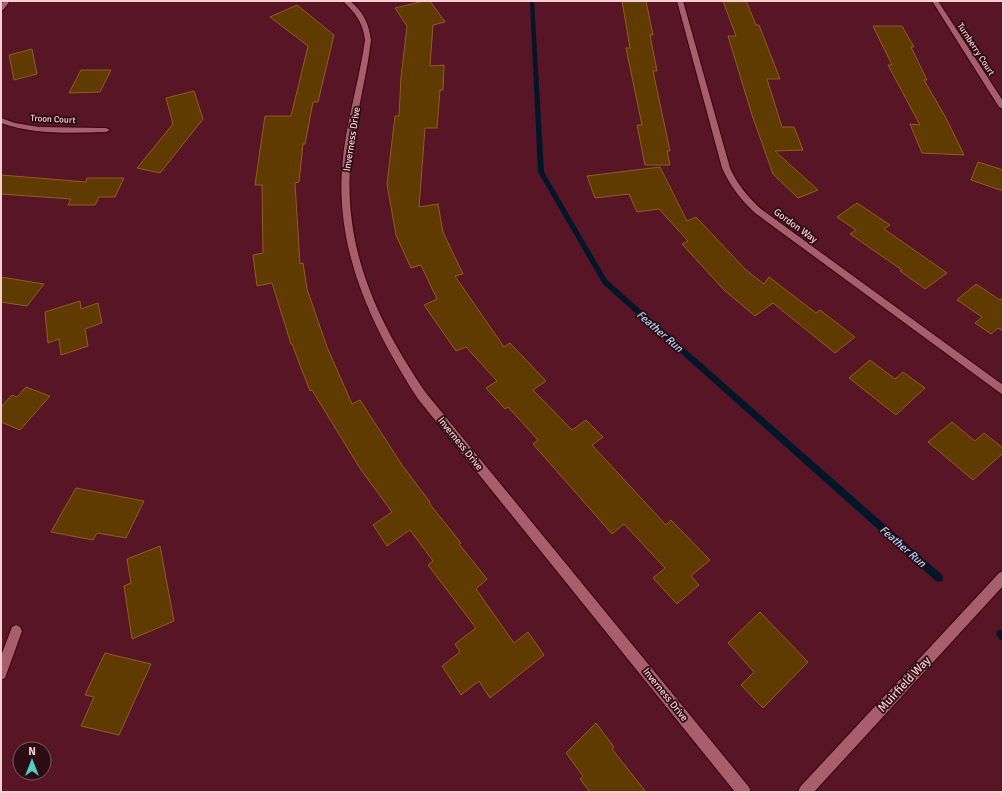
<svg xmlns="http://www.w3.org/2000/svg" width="1004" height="793" viewBox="0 0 1004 793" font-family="Signika,sans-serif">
<rect width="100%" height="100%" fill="#571525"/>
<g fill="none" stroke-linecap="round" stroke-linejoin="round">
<path fill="#02162a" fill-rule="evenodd" d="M530 1H534L544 172 607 280 942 575 943 578 942 581 939 582 936 581 603 284 538 172Z
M1000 630 1003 631V641L1000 640 996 634 997 631Z"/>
</g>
<path fill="#5f3b02" stroke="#8d5f21" d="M424 1H430L445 22 433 25 430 66 444 65 443 90H440L437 128H425L419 207 438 204 443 232 463 274 455 276 504 347 510 343 546 381 533 390 572 430 586 420 603 437 592 445 666 525 671 520 710 560 691 576 699 585 677 604 653 578 665 568 624 524 612 534 533 444 538 440 508 407 505 409 486 388 497 381 466 347 456 351 424 305 437 299 421 265 411 268 396 235 387 184 395 116H399L401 77 407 26 395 8Z
M622 1H646L653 35H650L657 71H653L670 151H667L670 165H645L637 125H642L626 48H630Z
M723 1H746L756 25H759L780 79H767L782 127H794L803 150 775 151 818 190 798 198 773 174 752 115 728 36H736Z
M297 5 334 35 318 102H313L305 144H303L299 182 295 183 300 264 303 263 307 289 327 347 352 404 360 400 402 465 430 502 429 503 461 543 459 544 487 579 476 589 514 643 528 632 544 655 490 698 479 681 461 695 442 666 460 652 455 644 476 628 428 565 433 561 410 530 387 546 373 525 392 512 361 470 312 390 310 391 292 344H291L272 283 257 286 253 255 263 253 262 185H255L265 116H291L308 46 270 17Z
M873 26H902L914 47H911L927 80H924L946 118 964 155 922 153 910 124 920 125 888 65H892Z
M32 49 37 74 14 80 9 55Z
M81 70H111L100 92 69 93Z
M194 91 203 119 160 173 137 168 173 124 166 98Z
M978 162 1003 170V191L971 180Z
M660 167 687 221 696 217 746 270 764 284 769 277 816 313 820 310 855 337 835 353 773 303 755 316 724 290 682 244 688 241 659 209 637 212 629 194 595 198 587 176Z
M1 175 86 182 87 178H124L115 197H99L95 205H68L71 199 1 194Z
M857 203 890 225 884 229 947 273 925 289 900 271 902 270 850 234 856 230 837 217Z
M1 277 44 284 27 306 1 302Z
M976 284 1000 300 1003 298V331L998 328 991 334 975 323 982 317 957 300Z
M80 301 81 309 98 303 102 323 85 329 88 346 61 355 59 339 48 343 45 312Z
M870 360 895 379 903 372 925 388 896 415 849 378Z
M26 387 50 396 20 430 1 422V407L12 395 17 397Z
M952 422 975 441 984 433 1003 448V453L973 480 928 442Z
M76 488 144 501 126 538 97 533 93 540 51 532Z
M160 546 174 621 132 639 124 586 131 583 127 559Z
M760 612 808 662 763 708 741 685 754 672 728 643Z
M105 653 151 664 119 735 81 726 94 697 85 695Z
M596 723 614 747 612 749 646 792H590L580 779 583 776 566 753Z"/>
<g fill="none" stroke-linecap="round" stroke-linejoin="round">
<defs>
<path id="minor" d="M4 1H10L3 10 1 11V5Z
M343 1H350C363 11 369 24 371 40 366 83 353 125 350 168 345 254 379 324 426 393L749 787 751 792H735L418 399C373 329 336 254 342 168 345 125 359 83 365 40 363 22 355 13 343 1Z
M677 1H683L730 168C737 184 748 197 761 209L1003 385V395L755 213C741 200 730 186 722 168Z
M932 1H938L1003 101V109L999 107Z
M1 118 15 123 39 127 106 128 110 130 106 132C70 133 35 135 1 123Z
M1003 571V586L814 792H798L800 787 999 573Z
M16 625 20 627 22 631 5 678 1 680V656L12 627Z"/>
</defs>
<use href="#minor" stroke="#340310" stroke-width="2"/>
<use href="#minor" fill="#a95f6b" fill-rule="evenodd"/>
</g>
<g text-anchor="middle" stroke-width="3.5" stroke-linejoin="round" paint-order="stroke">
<g font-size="9" fill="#facfd4" stroke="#2b0e14">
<text transform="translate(976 49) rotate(57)" y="3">Turnberry Court</text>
<text transform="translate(53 119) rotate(3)" y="3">Troon Court</text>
</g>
<g font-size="10" fill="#facfd4" stroke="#2b0e14">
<text transform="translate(351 139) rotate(-81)" y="4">Inverness Drive</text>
<text transform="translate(796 225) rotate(36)" y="4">Gordon Way</text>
<text transform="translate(461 443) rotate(51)" y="4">Inverness Drive</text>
<text transform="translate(666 694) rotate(51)" y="4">Inverness Drive</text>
</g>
<g font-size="11" font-style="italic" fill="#b0d5fc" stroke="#2b0e14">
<text transform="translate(660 331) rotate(41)" y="4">Feather Run</text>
<text transform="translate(903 546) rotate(41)" y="4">Feather Run</text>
</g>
<g font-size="12" fill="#facfd4" stroke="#2b0e14">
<text transform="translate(904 684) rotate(-47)" y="4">Muirfield Way</text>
</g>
</g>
<rect width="1004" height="793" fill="none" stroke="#facfd4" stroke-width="4"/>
<g transform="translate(32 761)"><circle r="19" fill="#2b0e14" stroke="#7e5b61"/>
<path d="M0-3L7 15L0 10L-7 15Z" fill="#54cdc7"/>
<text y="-6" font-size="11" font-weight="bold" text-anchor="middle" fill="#facfd4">N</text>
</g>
</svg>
